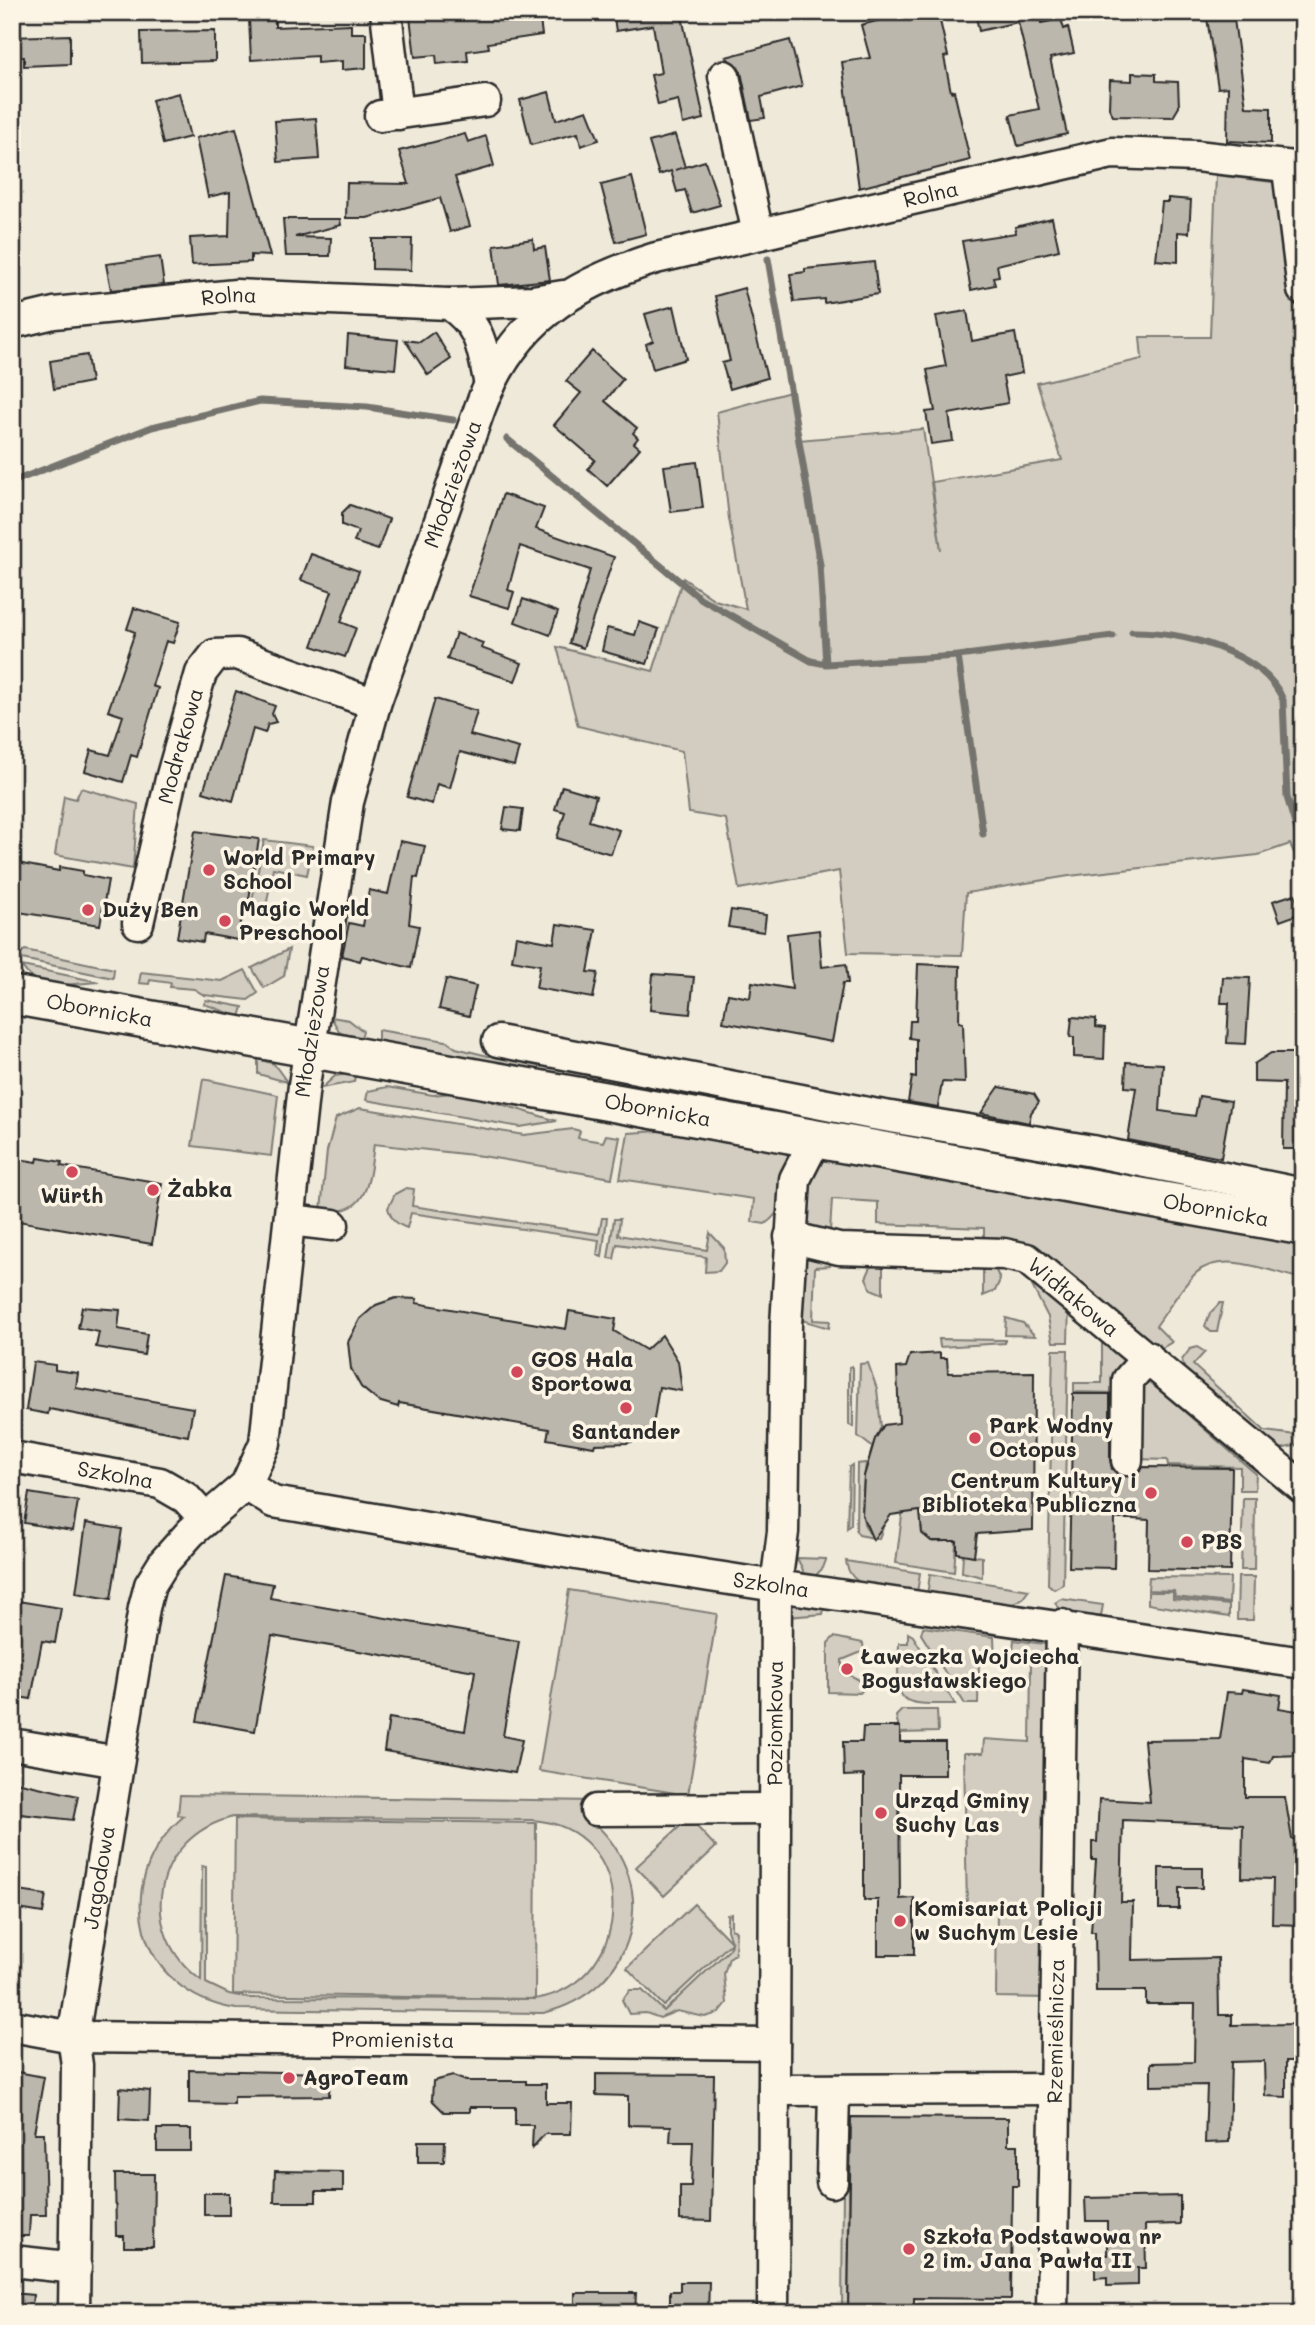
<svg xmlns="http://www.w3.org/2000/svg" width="1315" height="2325" viewBox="0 0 1315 2325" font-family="Mali,sans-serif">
<rect width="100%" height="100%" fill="#efe9da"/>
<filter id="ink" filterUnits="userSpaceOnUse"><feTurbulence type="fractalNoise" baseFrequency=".0143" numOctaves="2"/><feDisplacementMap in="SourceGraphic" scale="14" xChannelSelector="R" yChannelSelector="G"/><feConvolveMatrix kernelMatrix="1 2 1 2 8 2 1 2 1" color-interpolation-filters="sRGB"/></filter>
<g filter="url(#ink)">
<path fill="#d2cdc0" stroke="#7e7c76" stroke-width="2" fill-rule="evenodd" d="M1216 175 1303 186V872L1290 844 1258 855 1069 876 966 893 962 955 848 953 839 871 739 889 726 819 689 813 682 751 578 726 557 647 653 671 683 578 715 600 746 609 729 519 717 412 790 392 799 440 923 429 941 550 932 482 1062 460 1037 383 1142 359 1140 337H1210Z
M81 788 138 804 133 869 55 855 64 796 76 799Z
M264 840 313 846 307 875 273 868 265 913 250 911Z
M289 949 284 976 264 988 252 968Z
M25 950 114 969 113 978 22 959 18 955Z
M22 966 99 982C74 983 36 993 22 966Z
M245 970 258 993 248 1000 204 995 194 989 170 987 171 983 150 980 149 984 139 983 141 972 222 981Z
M206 1000 243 1007 240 1017 204 1004Z
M331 1017 349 1020 363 1031 361 1038 340 1033Z
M378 1030 446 1041 456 1048 488 1056 513 1054 1259 1195 1303 1212 378 1042Z
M258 1059 274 1064 287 1082 258 1074Z
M349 1074 355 1076 354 1082 322 1088 335 1076Z
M203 1079 278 1095 271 1156 192 1146Z
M387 1087 433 1095 451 1093 477 1097 557 1121 520 1127 366 1100 368 1091Z
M360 1108 524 1135 573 1129 580 1131 578 1138 603 1142 606 1135 620 1137 612 1178 482 1156 374 1144C369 1180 369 1218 321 1210L327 1151 336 1118Z
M676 1130 781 1150 793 1159C787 1184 787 1209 765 1224L752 1222 754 1199 620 1179 628 1133Z
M825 1159 1303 1241V1279C1272 1273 1223 1249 1196 1273 1181 1287 1168 1310 1156 1326L1172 1342 1160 1349 1146 1341 1050 1258 1031 1246 984 1242V1228L878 1224V1202L832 1199 830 1232 813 1231 804 1224 805 1173Z
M406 1188 414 1189 412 1206 599 1234 602 1218H607L602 1257 597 1255 599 1240 411 1213 407 1228C396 1224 391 1219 388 1208L395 1194Z
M614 1219H620L618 1235 707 1250 710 1233 724 1248 725 1263 719 1271 705 1272 706 1257 617 1244 614 1259 608 1258Z
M806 1252 829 1261 830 1266 815 1267 813 1320 830 1321 829 1328 795 1318 796 1263Z
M883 1262V1294L871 1289 866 1278 871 1267Z
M983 1264 995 1268 1000 1280 995 1291 983 1296Z
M1028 1278 1069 1303 1068 1342H1053L1048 1317Z
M1220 1303H1223L1217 1332H1211L1205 1326 1210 1313Z
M1006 1318 1023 1323 1035 1336 1005 1335Z
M939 1339 1005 1340V1343L940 1347Z
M1102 1339 1128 1362 1116 1393 1074 1392V1383H1102Z
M1197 1347 1205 1352 1193 1365 1265 1431 1303 1436V1444L1276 1450 1186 1374 1182 1360 1190 1349Z
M1053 1350H1068L1063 1584 1054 1589 1048 1584Z
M868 1363 877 1389 881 1427 872 1447 858 1436 860 1364Z
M852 1366 853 1368V1427L849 1425V1367Z
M1146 1378 1256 1474 1255 1490H1240V1467L1168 1465 1167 1460 1135 1459 1137 1385Z
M866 1463 861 1502 864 1524 869 1533H877L884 1524 879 1539 859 1535 856 1531 857 1464Z
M852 1465 851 1524 847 1528 849 1467Z
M1243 1498H1255L1254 1570H1241Z
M903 1508 920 1510 922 1534 933 1542 947 1541 957 1528 954 1572 896 1563Z
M963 1554 982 1557V1577L962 1572Z
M797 1558 826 1559V1560L823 1568 814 1577 801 1576 803 1570Z
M846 1561 920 1573 917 1593C892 1590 850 1593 846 1561Z
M930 1574 1029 1590 1023 1598 1011 1605 927 1596Z
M1149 1577 1230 1578 1229 1603 1175 1597 1174 1591 1148 1590Z
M1238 1577H1254L1253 1620H1237Z
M569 1590 717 1614 688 1795 539 1771Z
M1148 1592H1173V1599L1229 1605V1617L1148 1604Z
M1061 1599 1103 1605 1100 1621 1064 1614 1055 1603Z
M802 1601 825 1603 823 1614 786 1617 793 1604Z
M923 1627 994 1637 995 1661 979 1660 978 1704H965L921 1634Z
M908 1633 913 1636 955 1704C892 1705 897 1703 899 1643H908Z
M834 1637 863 1643 864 1651 842 1660V1674C849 1674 862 1680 866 1686L860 1693 828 1692V1643Z
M1014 1640 1052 1645 1048 1998 996 1997 997 1909H967L964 1753H983L984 1739 1030 1742 1031 1663 1012 1661Z
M902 1710H937L938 1732 900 1733 896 1716Z
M180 1795 596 1801 593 1822C664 1885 637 1991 543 2013L236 2009C136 1993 108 1881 184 1816L178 1815ZM233 1817 531 1820C639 1826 639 1981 535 1999L536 1823 235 1819 233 1994 534 1999 250 1998 229 1994 206 1983V1867L202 1866 201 1980C135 1932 153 1837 233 1817Z
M689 1818 716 1847 664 1896 636 1867Z
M694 1904 731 1942 727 1930V1915L731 1914V1929L736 1931 735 1954 729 1958 724 1974 727 2003 719 2013 705 2017 677 2011 660 2018 646 2013 629 2014 622 2000 630 1990H642L664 2011 730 1949 731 1943 664 2006 627 1968Z
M849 2182 848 2313H842L843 2184Z
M1002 2304 1001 2313H954L957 2305Z"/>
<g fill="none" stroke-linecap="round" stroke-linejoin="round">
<path stroke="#75736d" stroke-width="7" d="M768 259 820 565 826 664
M507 439 700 598 811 661 826 664 958 656 1113 636
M12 482 152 427 260 401 367 407 453 420
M1132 632C1179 631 1263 651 1283 700L1287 797 1303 851
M958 656 983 834"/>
</g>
<path fill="#bcb7ac" stroke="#2b2b2b" stroke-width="2" d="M450 12H539L542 35 488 43 489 48 467 51 468 61 437 64 436 55 415 57 410 17Z
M613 12H681L704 119 683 124 678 100 658 105 651 75 661 73 653 25 616 31Z
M912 12H938L948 56 944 57 951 92 954 91 970 160 859 188 842 62 870 58 861 25Z
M975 12H1039L1041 23 1061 19 1064 29 1068 27 1074 53 1050 58 1067 134 1018 146 1010 115 1039 109 1018 22 979 31Z
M1206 12H1233L1246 107 1271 108V143L1227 141 1228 87 1218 88Z
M275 18V27L351 24V33H366V68L342 70V61L317 63V56L251 60 249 19Z
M215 31V61L142 63 141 32Z
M70 35V64L24 66V57H12V37Z
M790 40 802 86 761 97 765 118 751 120 741 72 726 57Z
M1132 73 1156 74V81L1178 82 1179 107 1173 117 1113 116 1109 108 1110 80 1132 81Z
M549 92 556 120 587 110 599 140 581 146 578 133 531 145 520 100Z
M179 93 190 137 163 144 152 100Z
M316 118 319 159 278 162 275 121Z
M236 128 270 256 251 255V262L192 265 190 238 229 236 230 192 208 197 196 138Z
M465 134 468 142 486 136 494 166 455 177 470 226 450 232 440 198 367 218H346L347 183 409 184 399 151Z
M675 135 685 167 675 170 705 161 720 205 692 213 685 190 677 192 671 171 659 175 649 142Z
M632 177 646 234 616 242 601 185Z
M1168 198 1191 200 1189 233 1178 232V262L1156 260 1162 202H1168Z
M1052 218 1059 250 997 265 999 276 993 277 995 285 971 290 962 241 1016 233 1015 227Z
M283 219H340L341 225 295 237 331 238 330 256H286Z
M372 239H412L411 270 372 269Z
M533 239 534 249 545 247 550 280 499 285 494 245Z
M160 257 164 285 111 290 106 264Z
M874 262 878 294 824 303V299L794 302 790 274 805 272V269Z
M744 288 767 378 730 389 722 363 730 361 715 296Z
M674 306 686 359 653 369 646 344 653 341 645 314Z
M967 311 972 341 1015 333 1022 373 1003 377 1008 403 949 414 953 441 931 444 926 412 935 411 927 370 946 366 936 316Z
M434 332 451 359 428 375 405 340 420 342Z
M348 335 398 340 395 369 346 365Z
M592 351 623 379 605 401 637 428 633 433 638 438 634 443 640 448 607 486 588 469 595 460 554 425 581 393 566 381Z
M87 355 91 382 54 389 50 361Z
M697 462 703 508 671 512 664 466Z
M503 494 544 508 536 529 614 557 583 648 569 643 590 570 520 546 508 590 514 592 509 608 469 596Z
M350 505 389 519 378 550 354 542 358 531 342 525V513Z
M311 554 359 571 341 622 356 628 345 657 312 646 332 591 301 580Z
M523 599 558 612 550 635 515 622Z
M134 608 180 622 173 643 166 641 152 686 158 688 137 757 131 755 123 782 85 771 91 750 110 755 123 716 108 711 135 632 127 629Z
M639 622 659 629 647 664 602 651 607 628 635 635Z
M456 633 483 643 481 648 522 663 515 681 447 659Z
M236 691 275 706 272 714 276 722 268 724 265 733 253 729 233 801 203 792Z
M435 699 477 711 470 735 519 748 514 766 460 752 450 788 437 784 432 804 407 797Z
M562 786 596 796 589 821 619 830 611 854 557 838 565 812 555 809Z
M506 807 523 809 520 831 502 829Z
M195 831 259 839 247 911 243 910 238 940 204 934 203 942 177 938Z
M400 841 425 846 418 878 414 877 409 924 419 926 411 968 362 956 360 961 342 956 349 923 363 926 369 890 388 894Z
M12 862 59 871 60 867 83 871V875L108 880 100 925 12 911Z
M1295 894 1302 913 1280 921 1273 901Z
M731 910 766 915 764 932 728 927Z
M557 924 596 930 588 972 598 973 593 998 536 988 540 965 512 960 516 936 554 943Z
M819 930 822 967 846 964 848 983H843L832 1042 723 1022 728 994 750 998 752 982 792 989 787 934Z
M918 964 960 966 959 1022 963 1023 965 1083 942 1082 938 1107 908 1102 912 1077 916 1078V1039L909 1038 910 1021H916Z
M653 974 694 977 690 1014 650 1010Z
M1223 977 1250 978 1246 1044 1227 1043 1229 1003H1221Z
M446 979 476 986 469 1016 439 1009Z
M1072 1017 1096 1019V1027L1105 1028 1104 1059 1074 1057V1037H1070Z
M1271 1053H1302L1303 1149H1283L1284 1083 1254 1082V1064Z
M1126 1062 1163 1064 1160 1111 1195 1116 1199 1096 1231 1101 1221 1158 1128 1140 1136 1088 1125 1087Z
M999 1087 1034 1094 1039 1102 1031 1113 1029 1123 981 1113Z
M12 1158 37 1162 38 1158 62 1162 61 1166 162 1183 152 1244 12 1220Z
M396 1298 417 1299 416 1303 566 1329 569 1311 616 1319 614 1331 646 1350 662 1335 678 1361 682 1391 659 1387 652 1432 646 1436 628 1443 595 1444 594 1447 547 1439 549 1429 399 1403 398 1407 378 1401 361 1387 351 1369 348 1342 360 1319 376 1305Z
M82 1307 120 1310 118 1329 147 1334 144 1355 96 1347 99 1332 78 1328Z
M940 1353V1358H947L948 1373 1034 1372 1033 1530 977 1534 974 1556 957 1553V1541H931L922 1533 920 1511 891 1515 873 1540 862 1515 864 1476 875 1439 884 1425 899 1423 897 1368 906 1367 910 1355Z
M33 1362 55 1365V1370L78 1373 76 1388 193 1408 188 1436 49 1409 48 1414 26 1410Z
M1073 1394H1110V1460L1112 1469 1119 1475 1135 1476 1143 1467 1232 1468 1230 1571 1148 1569 1149 1520 1132 1519H1115L1114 1568 1069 1567Z
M29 1493 78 1501 73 1531 24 1523Z
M86 1523 122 1529 111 1599 76 1593Z
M226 1576 273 1584 270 1598 519 1641 503 1736 522 1740 515 1773 384 1751 389 1718 465 1731 475 1671 272 1636 255 1731 197 1721Z
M12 1600 61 1608 55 1643 42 1641 31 1699 12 1696Z
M1243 1689 1281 1695 1279 1708 1303 1712V1755L1273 1756 1270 1763 1245 1759V1797H1285L1292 1839H1303V1925L1272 1924 1273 1879 1242 1878 1243 1825 1123 1820 1121 1902H1133L1132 1960 1218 1958 1219 2015H1232V2025L1301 2024 1300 2061H1286V2097L1265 2096 1264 2061 1231 2062 1229 2142 1205 2143 1207 2085 1151 2086V2063L1194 2062 1195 2004H1146V1991H1096L1095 1932H1091L1096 1860H1092V1842H1097L1099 1799 1150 1802 1144 1740 1220 1739 1227 1692 1242 1693Z
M863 1727H900V1742H945V1775H899L900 1899 914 1898V1955H878V1900H864V1775L844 1776 843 1742H862Z
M12 1781 78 1796 73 1820 12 1813Z
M1159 1868H1202V1888H1179V1909H1159Z
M12 1890 46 1895 43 1913 12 1908Z
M189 2070 330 2073 329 2096 234 2097V2104L189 2103Z
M12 2071 44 2077 34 2133H44L46 2215H30L29 2236H12Z
M596 2074 714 2075 711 2221 680 2220V2186H691L693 2142H670L671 2126 628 2125V2096L596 2095Z
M453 2076 466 2081H526V2084H546V2103H572L571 2134H545L532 2148 533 2125H515V2107H470V2112H444L432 2100 433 2081Z
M120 2088 150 2091 149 2121 119 2119Z
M851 2117 1008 2118V2145H1018V2186H1012L1011 2299 914 2298V2313H848Z
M157 2129H191V2151H157Z
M418 2141H445L444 2162H418Z
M275 2171 343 2172V2191H316V2202H274Z
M115 2174H154L153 2247H124V2236H116Z
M204 2193H229V2215H204Z
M1180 2196V2224L1145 2225 1146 2268H1138V2285L1107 2286V2277L1095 2278V2255H1107V2221H1086L1085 2198Z
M680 2282H709L708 2312 670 2313V2291H680Z
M12 2293 33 2295 31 2313H12Z
M575 2293H636L635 2313H575Z"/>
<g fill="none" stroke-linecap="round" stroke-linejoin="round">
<defs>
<g id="minor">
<path d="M386 12 398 114"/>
<path d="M724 76 758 234"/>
<path d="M380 116 485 101"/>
<path d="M1289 178 1303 290"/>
<path d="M449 304 533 301 563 296"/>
<path id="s1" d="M12 323 54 313 236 295 449 304C482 326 482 348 490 385"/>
<path id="s2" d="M138 923 171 779 201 673 215 655 237 654 375 704"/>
<path d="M498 1041 873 1114 1092 1151 1303 1194"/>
<path d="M290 1220 333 1225"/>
<path id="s3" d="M790 1237 839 1249 1004 1254 1027 1259 1303 1488"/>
<path id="s4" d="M12 1457 160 1483 186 1498 205 1519"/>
<path d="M1127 1460 1128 1380 1148 1357"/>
<path id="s5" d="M246 1485 273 1502C430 1527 586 1558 743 1581 929 1608 1116 1634 1303 1663"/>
<path d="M12 1744 118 1762"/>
<path d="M596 1810 775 1809"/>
<path id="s6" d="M12 2026 73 2037 774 2044"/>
<path d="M774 2090 1054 2089"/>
<path d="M832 2182 834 2090"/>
<path d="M12 2261 76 2268"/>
<path id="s7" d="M74 2313 77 2065 73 2037 144 1608 150 1585 165 1561 191 1532 246 1485 265 1443 304 1085 348 802 375 704 480 408C512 322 571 284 656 258L1112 153 1196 156 1303 168"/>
<path id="s8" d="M773 2313 776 1585 783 1532 786 1325 795 1179 816 1138"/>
<path id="s9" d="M1052 2313 1062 1625"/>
</g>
<g id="major">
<path id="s10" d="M12 995 1303 1226"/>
</g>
</defs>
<use href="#minor" stroke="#2b2b2b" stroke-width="35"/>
<use href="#major" stroke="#2b2b2b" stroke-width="42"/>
<use href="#minor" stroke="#fcf5e5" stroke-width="30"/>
<use href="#major" stroke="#fcf5e5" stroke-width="37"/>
</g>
</g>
<g fill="#d1495b" stroke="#fcf5e5" stroke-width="2.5">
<circle cx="209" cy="870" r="7"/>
<circle cx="88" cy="910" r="7"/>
<circle cx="225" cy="921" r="7"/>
<circle cx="72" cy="1172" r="7"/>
<circle cx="153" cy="1190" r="7"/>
<circle cx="517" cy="1372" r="7"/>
<circle cx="626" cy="1408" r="7"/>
<circle cx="975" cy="1438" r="7"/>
<circle cx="1151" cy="1493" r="7"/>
<circle cx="1187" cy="1542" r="7"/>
<circle cx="847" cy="1669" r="7"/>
<circle cx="881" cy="1813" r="7"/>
<circle cx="900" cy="1921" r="7"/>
<circle cx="289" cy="2078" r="7"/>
<circle cx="909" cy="2249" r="7"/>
</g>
<g text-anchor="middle" stroke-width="7" stroke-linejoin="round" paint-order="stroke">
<g font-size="21" fill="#2b2b2b" stroke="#fcf5e5">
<text dy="7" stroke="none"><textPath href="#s7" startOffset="2506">Rolna</textPath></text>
<text dy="7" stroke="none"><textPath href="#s1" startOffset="219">Rolna</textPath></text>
<text dy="7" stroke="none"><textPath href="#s7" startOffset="1902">Młodzieżowa</textPath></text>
<text dy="7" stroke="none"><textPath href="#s2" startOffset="182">Modrakowa</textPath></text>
<text dy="7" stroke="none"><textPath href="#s10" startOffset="89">Obornicka</textPath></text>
<text dy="7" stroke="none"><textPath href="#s7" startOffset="1335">Młodzieżowa</textPath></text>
<text dy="7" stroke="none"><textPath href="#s10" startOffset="656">Obornicka</textPath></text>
<text dy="7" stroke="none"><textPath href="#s10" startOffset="1223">Obornicka</textPath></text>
<text dy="7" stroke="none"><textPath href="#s3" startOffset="299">Widłakowa</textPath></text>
<text dy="7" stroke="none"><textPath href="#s4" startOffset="105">Szkolna</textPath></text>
<text dy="7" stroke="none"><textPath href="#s5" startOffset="537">Szkolna</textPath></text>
<text dy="7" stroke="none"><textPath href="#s8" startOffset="590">Poziomkowa</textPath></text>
<text dy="7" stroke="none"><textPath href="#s7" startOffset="438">Jagodowa</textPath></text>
<text dy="7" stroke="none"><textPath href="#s9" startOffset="282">Rzemieślnicza</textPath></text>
<text dy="7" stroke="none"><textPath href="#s6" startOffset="382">Promienista</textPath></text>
</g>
<g font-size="21" font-weight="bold" fill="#2b2b2b" stroke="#fcf5e5" text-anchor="start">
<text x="223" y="865">World Primary<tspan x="223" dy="24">School</tspan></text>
<text x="239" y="916">Magic World<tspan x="239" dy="24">Preschool</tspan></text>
<text x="102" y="917">Duży Ben</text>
<text x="167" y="1197">Żabka</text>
<text x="72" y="1203" text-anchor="middle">Würth</text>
<text x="531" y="1367">GOS Hala<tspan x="531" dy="24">Sportowa</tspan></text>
<text x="989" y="1433">Park Wodny<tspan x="989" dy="24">Octopus</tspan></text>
<text x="626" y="1439" text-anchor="middle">Santander</text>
<text x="1137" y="1488" text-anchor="end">Centrum Kultury i<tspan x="1137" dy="24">Biblioteka Publiczna</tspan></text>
<text x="1201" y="1549">PBS</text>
<text x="861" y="1664">Ławeczka Wojciecha<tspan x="861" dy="24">Bogusławskiego</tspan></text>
<text x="895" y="1808">Urząd Gminy<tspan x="895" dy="24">Suchy Las</tspan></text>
<text x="914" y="1916">Komisariat Policji<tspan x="914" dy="24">w Suchym Lesie</tspan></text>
<text x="303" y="2085">AgroTeam</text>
<text x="923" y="2244">Szkoła Podstawowa nr<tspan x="923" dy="24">2 im. Jana Pawła II</tspan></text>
</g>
</g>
<rect width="1315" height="2325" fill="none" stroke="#fcf5e5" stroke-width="42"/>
<rect x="21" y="21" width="1273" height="2283" fill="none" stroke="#2b2b2b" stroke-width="2.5" filter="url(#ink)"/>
</svg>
